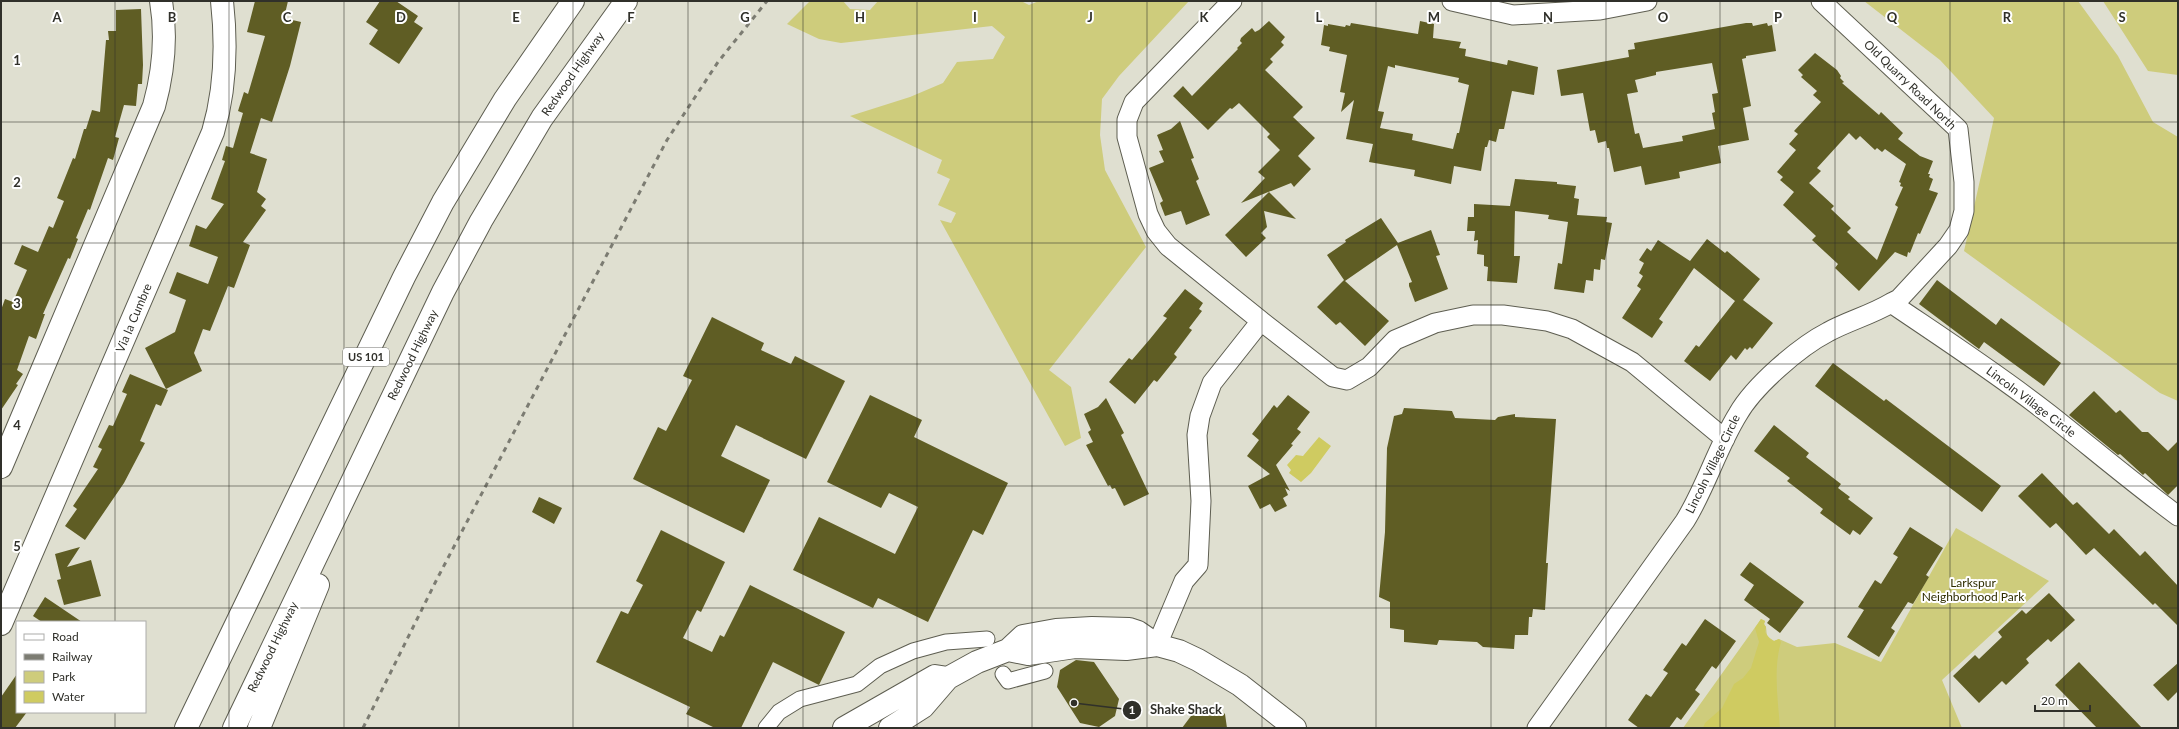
<svg xmlns="http://www.w3.org/2000/svg" width="2179" height="729" viewBox="0 0 2179 729" font-family="Lato,sans-serif">
<rect width="100%" height="100%" fill="#dfdfd0"/>
<path fill="#cecc7c" d="M810 1H843L850 9 870 10 878 1H1021L1029 5 1039 1H1189L1119 76 1102 99 1100 135 1105 170 1146 247 1049 370 1071 387 1081 438 1065 446 940 220 951 223 956 213 938 205 950 179 937 173 942 160 850 116 910 97 943 83 957 62 993 59 1005 37 992 26 841 43 819 39 787 24Z
M1864 1H2078L2118 56 2153 122 2178 137V401L2160 393 1964 251 1994 118 1940 60Z
M2103 1H2178V75L2148 71Z
M1956 528 2049 581 1942 680 1962 728H1683L1761 619 1765 621 1764 624 1766 627 1767 636 1774 641 1779 639 1797 647 1835 643 1881 662Z"/>
<path fill="#cfcb61" d="M1319 437 1331 446 1311 473 1301 482 1289 473 1291 470 1287 465 1296 455 1303 456Z
M1761 619 1765 621 1764 624 1766 627 1765 632 1770 639 1774 641 1779 639 1781 642C1773 669 1778 700 1780 728H1703L1705 723 1722 708 1734 684 1743 678 1751 668 1759 642 1755 628Z"/>
<path fill="#5f5d24" fill-rule="evenodd" d="M255 1H288L284 18 301 22 290 66 272 122 261 118 250 153 267 159 257 192 266 199 261 206 266 210 243 242 250 245 234 288 228 286 210 331 203 329 194 353 202 371 166 389 145 348 175 332 186 300 169 293 177 272 208 284 218 257 189 246 196 225 206 229 224 204 211 199 225 161 222 160 226 146 233 148 243 113 238 111 244 92 248 94 265 36 247 32Z
M380 1H396L418 16 414 22 423 28 399 64 369 44 378 30 366 22Z
M141 9 143 65 142 84H138L136 106 124 105 115 137 119 138 113 160 108 158 90 210 88 209 76 238 78 239 70 259 68 258 43 314H45L36 339 29 336 17 370 23 374 16 384 18 385 1 410V310L5 299 13 302 27 270 14 264 22 245 38 252 49 226 53 228 64 201 57 198 73 158 75 159 84 129H86L92 110 100 112 106 40H109L108 31H116V10Z
M1269 21 1285 37 1281 42 1284 45 1270 59 1273 62 1265 70 1303 107 1293 117 1315 138 1298 156 1311 169 1294 187 1291 183 1241 203 1265 178 1258 172 1280 150 1267 137 1270 134 1239 103 1232 109 1230 108 1208 130 1173 96 1183 86 1192 96 1238 49 1237 48 1242 43 1240 41 1241 38 1252 28 1255 32 1259 30Z
M1420 21 1434 24 1433 38 1461 42 1459 48 1466 49 1465 56 1507 65 1508 60 1538 67 1534 95 1512 91 1504 129H1499L1496 142 1489 140 1487 147H1485L1481 171 1454 166 1451 184 1414 176 1415 170 1369 162 1373 144 1346 139 1354 100 1341 112 1345 93 1340 92 1347 55 1329 51 1330 47 1321 45 1324 25 1328 26V24L1345 27 1346 25 1350 26 1351 23 1418 34ZM1395 65 1459 78 1458 82 1469 85 1459 133H1457L1453 149 1412 140 1413 134 1380 128 1384 112 1378 111 1388 66 1395 68Z
M1746 23H1752L1753 26 1767 23 1768 26 1772 25 1776 51 1746 56V58L1742 59 1751 106 1743 108 1749 140 1718 146 1721 163 1679 172 1680 178 1645 185 1641 166 1614 172 1609 148H1607L1606 141 1598 143 1595 130 1590 131 1583 93 1561 96 1557 70 1629 57 1628 50 1635 49 1634 43ZM1712 63 1718 93 1712 94 1715 112 1712 113 1715 129 1682 136 1683 141 1643 148 1639 133 1635 134 1627 94 1638 92 1635 80 1656 75V72Z
M1815 53 1837 70 1841 76 1840 78 1844 82 1842 83 1879 115 1881 112 1903 133 1898 139 1920 156 1933 161 1928 174H1930L1929 177 1933 179 1929 190 1938 193 1920 234 1918 233 1910 253 1908 252 1907 257 1895 252 1859 291 1835 268 1838 264 1812 240 1816 236 1783 205 1794 192 1780 180 1783 177 1777 172 1796 150 1789 144 1798 134 1794 131 1821 102 1813 95 1817 91 1801 77 1803 75 1798 70ZM1849 133 1856 140 1860 136 1875 150 1877 148 1882 152 1885 149 1906 164 1899 182 1901 183 1900 186 1903 187 1895 205 1898 207 1877 260 1847 232 1851 228 1831 209 1834 206 1809 183 1821 171 1817 168Z
M1180 121 1194 158 1191 159 1199 179 1196 181 1210 215 1186 225 1181 211 1165 216 1160 203 1163 201 1149 168 1164 162 1159 151 1163 150 1157 135 1171 129Z
M1515 179 1557 182V184L1576 186 1574 198 1579 199 1577 215 1607 217 1606 222 1612 223 1605 260 1601 259 1600 270 1594 269 1593 281 1586 280 1584 293 1554 289 1558 263 1562 264 1568 222 1548 219 1549 215 1515 211 1514 256H1520L1517 283 1487 281 1488 267 1484 266V255L1477 254 1478 240 1474 241 1475 231H1467L1468 217H1474V204L1510 206Z
M1269 192 1296 219 1264 211 1267 227 1261 233 1266 238 1246 257 1225 235Z
M1381 218 1398 243 1431 230 1440 255 1436 256 1448 289 1415 302 1409 286V283L1412 282 1397 245 1345 281 1389 321 1365 346 1340 322 1336 325 1317 307 1344 280 1327 255 1346 242 1345 240Z
M1707 239 1725 253 1727 251 1760 279 1743 300 1773 323 1752 349 1750 347 1747 350 1745 348 1736 360 1731 355 1710 381 1684 361 1696 345 1699 347 1735 301 1694 268 1659 319 1663 322 1652 338 1622 318 1641 289 1637 286 1643 276 1639 273 1644 263 1639 260 1647 248 1651 251 1658 240 1690 261Z
M1937 280 1996 325 2001 318 2061 363 2044 386 1984 342 1979 349 1919 304Z
M1185 289 1203 303 1199 309 1202 311 1189 328 1192 330 1174 354 1177 357 1157 382 1154 380 1135 404 1109 382 1129 358 1132 360 1150 339 1167 318 1163 316Z
M712 317 764 343 761 350 791 364 795 356 845 381 806 459 736 425 721 456 770 480 744 533 633 479 658 427 666 431 692 380 683 376Z
M1833 363 1884 401 1886 399 2001 486 1982 512 1815 386Z
M130 374 168 390 161 406 156 404 140 441 145 443 124 483 85 540 65 526 77 509 73 506 98 469 93 467 102 449 98 447 109 425 113 426 127 394 122 392Z
M2094 391 2116 413 2120 410 2142 432H2148L2168 451 2178 441V485L2168 495 2145 473 2143 475 2120 454 2118 455 2069 415Z
M870 395 922 420 914 437 1008 483 983 535 973 530 928 622 878 598 873 608 793 570 819 517 895 554 918 507 889 493 881 508 827 482Z
M1288 395 1310 412 1297 429 1301 432 1291 444 1293 445 1276 465 1290 491 1285 488 1288 495 1283 498 1287 506 1275 512 1270 504 1260 509 1248 486 1270 474 1247 456 1259 440 1252 434 1274 405 1277 408Z
M1106 398 1124 433 1121 435 1149 494 1124 506 1115 488 1112 489 1110 485 1108 486 1086 445 1093 442 1088 432 1091 430 1084 414 1098 407Z
M1404 408 1452 411 1455 418 1495 420 1498 417 1515 414V417L1556 419 1546 563H1548L1545 610 1533 609 1532 617H1529L1528 635H1515L1514 649 1483 647 1477 642 1439 640 1437 645 1404 642V630L1390 628V602L1379 597 1385 532 1387 448 1394 416 1402 414Z
M1774 425 1809 453 1806 457 1841 484 1838 488 1850 497 1848 499 1873 518 1860 535 1853 530 1850 535 1820 513 1823 509 1787 481 1790 478 1754 451Z
M2042 473 2073 505 2077 502 2109 534 2114 529 2140 556 2145 551 2178 586V626L2155 603 2153 605 2094 548 2086 555 2056 523 2050 528 2018 496Z
M539 497 562 508 554 524 532 512Z
M1910 527 1943 548 1926 575 1929 577 1913 604 1908 602 1891 628 1895 631 1879 657 1847 637 1864 610 1858 607 1875 580 1881 584 1898 557 1893 554Z
M661 530 725 562 701 612 697 610 683 638 712 652 720 635 724 637 750 585 845 632 819 685 773 662 741 728H715L686 714 690 707 596 662 621 611 628 614 643 585 636 581Z
M80 547 67 567 91 560 101 596 64 605 57 580 61 579 55 554Z
M1750 562 1804 602 1780 633 1767 623 1770 619 1744 600 1754 585 1740 575Z
M2049 593 2075 620 2051 642 2048 639 2026 659 2029 663 2006 685 2002 681 1979 703 1953 676 1975 655 1979 659 2002 637 1998 632 2022 610 2026 614Z
M45 597 82 622H42L33 616Z
M1705 619 1736 641 1716 669 1712 666 1695 690 1700 694 1681 720 1677 717 1669 728H1639L1628 720 1646 694 1651 697 1668 673 1663 670 1682 643 1686 646Z
M1076 660 1094 662 1119 699 1115 716 1099 727 1080 723 1057 687 1060 670Z
M2079 662 2101 685 2142 728H2097L2055 685Z
M2178 663V691L2168 701 2153 685Z
M17 674V712H27L15 728H1V697Z
M1215 706 1225 714 1227 728H1182L1197 708Z"/>
<g fill="none" stroke-linecap="round" stroke-linejoin="round">
<defs>
<path id="pedestrian" d="M1003 674 1008 681 1045 671
M766 728 779 712 800 699 857 684 880 666 913 651 946 642 987 639"/>
<path id="minor" d="M1232 1 1134 102 1127 120V137L1148 214 1156 231 1168 246 1261 321
M1452 1 1513 15 1600 10 1647 1
M1821 1 1958 129 1964 182V211L1959 230 1948 246 1899 299 1891 303
M1157 645 1184 581 1198 565 1201 501 1197 435 1200 416 1212 383 1261 321 1333 377 1347 380 1369 367 1395 340 1435 323 1473 315H1503L1547 321 1572 329 1632 362 1725 439
M1537 728 1685 521C1706 487 1717 448 1738 414 1754 386 1799 347 1828 332 1848 321 1871 315 1891 303 1944 339 1998 374 2049 414 2092 448 2133 483 2178 516"/>
<path id="tertiary" d="M1 467 154 106C164 70 167 37 161 1
M1 624 213 132C226 88 227 46 222 1"/>
<path id="secondary" d="M1008 650 1028 654 1075 647 1126 649 1157 645
M844 728 935 676 948 678
M890 728 923 707 948 678 977 662 1008 650 1023 636 1056 630 1092 628 1129 629 1138 632 1157 645 1179 651 1198 660 1240 685 1295 728"/>
<path id="motorway" d="M186 728 404 277 443 202 505 99 573 1
M234 728 443 292 481 221 542 118 626 1
M259 728 318 585"/>
</defs>
<use href="#pedestrian" stroke="#5e5e51" stroke-width="17"/>
<use href="#minor" stroke="#5e5e51" stroke-width="21"/>
<use href="#tertiary" stroke="#5e5e51" stroke-width="24"/>
<use href="#secondary" stroke="#5e5e51" stroke-width="24"/>
<use href="#motorway" stroke="#5e5e51" stroke-width="24"/>
<use href="#pedestrian" stroke="#fff" stroke-width="15"/>
<use href="#minor" stroke="#fff" stroke-width="19"/>
<use href="#tertiary" stroke="#fff" stroke-width="22"/>
<use href="#secondary" stroke="#fff" stroke-width="22"/>
<use href="#motorway" stroke="#fff" stroke-width="22"/>
<path stroke="#7c7c72" stroke-width="3" stroke-dasharray="5 5" stroke-linecap="butt" d="M363 728 437 579 667 140 718 62 767 1"/>
</g>
<path fill="none" stroke="#30302a" stroke-width="1" stroke-opacity="0.55" d="M115 1V622M229 1V728M344 1V728M459 1V728M573 1V728M688 1V728M803 1V728M917 1V728M1032 1V728M1147 1V728M1262 1V728M1376 1V728M1491 1V728M1606 1V728M1720 1V728M1835 1V728M1950 1V728M2064 1V728M1 122H2178M1 243H2178M1 364H2178M1 486H2178M1 608H2178M115 712V728"/>
<g text-anchor="middle" stroke-width="4" stroke-linejoin="round" paint-order="stroke">
<rect fill="#fff" stroke="#6e6e6a" stroke-width="1" x="343" y="348" width="46" height="18" rx="3"/>
<g font-size="11" font-weight="bold" fill="#30302a">
<text x="366" y="361">US 101</text>
</g>
<g font-size="12" fill="#30302a" stroke="#fff">
<text transform="translate(573 74) rotate(-55)" y="4">Redwood Highway</text>
<text transform="translate(1910 85) rotate(44)" y="4">Old Quarry Road North</text>
<text transform="translate(134 318) rotate(-67)" y="4">Via la Cumbre</text>
<text transform="translate(413 355) rotate(-64)" y="4">Redwood Highway</text>
<text transform="translate(2031 402) rotate(37)" y="4">Lincoln Village Circle</text>
<text transform="translate(1713 464) rotate(-64)" y="4">Lincoln Village Circle</text>
<text transform="translate(273 647) rotate(-64)" y="4">Redwood Highway</text>
</g>
<g font-size="12" fill="#2f2d00" stroke="#fff">
<text x="1973" y="587">Larkspur<tspan x="1973" dy="14">Neighborhood Park</tspan></text>
</g>
</g>
<g font-size="13" text-anchor="middle" font-weight="bold" fill="#30302a" stroke="#fff" stroke-width="4" stroke-linejoin="round" paint-order="stroke">
<text x="57" y="22">A</text>
<text x="172" y="22">B</text>
<text x="287" y="22">C</text>
<text x="401" y="22">D</text>
<text x="516" y="22">E</text>
<text x="631" y="22">F</text>
<text x="745" y="22">G</text>
<text x="860" y="22">H</text>
<text x="975" y="22">I</text>
<text x="1090" y="22">J</text>
<text x="1204" y="22">K</text>
<text x="1319" y="22">L</text>
<text x="1434" y="22">M</text>
<text x="1548" y="22">N</text>
<text x="1663" y="22">O</text>
<text x="1778" y="22">P</text>
<text x="1892" y="22">Q</text>
<text x="2007" y="22">R</text>
<text x="2122" y="22">S</text>
<text x="17" y="65">1</text>
<text x="17" y="187">2</text>
<text x="17" y="308">3</text>
<text x="17" y="430">4</text>
<text x="17" y="551">5</text>
</g>
<path fill="none" stroke="#30302a" stroke-width="1.5" d="M1074 703L1132 710"/>
<g fill="#30302a" stroke="#fff" stroke-width="1.5">
<circle cx="1074" cy="703" r="4"/>
<circle cx="1132" cy="710" r="10"/>
</g>
<g font-size="12" text-anchor="middle" font-weight="bold" fill="#fff">
<text x="1132" y="714">1</text>
</g>
<g font-size="13" text-anchor="middle" font-weight="bold" fill="#30302a" stroke="#fff" stroke-width="4" stroke-linejoin="round" paint-order="stroke">
<text x="1186" y="714">Shake Shack</text>
</g>
<rect width="2179" height="729" fill="none" stroke="#30302a" stroke-width="4"/>
<rect x="16" y="621" width="130" height="92" fill="#ffffff" stroke="#acacaa"/>
<rect x="24" y="634" width="20" height="6" fill="#ffffff" stroke="#acacaa"/>
<text x="52" y="641" font-size="12" fill="#30302a">Road</text>
<rect x="24" y="654" width="20" height="6" fill="#7c7c72" stroke="#acacaa"/>
<text x="52" y="661" font-size="12" fill="#30302a">Railway</text>
<rect x="24" y="671" width="20" height="12" fill="#cecc7c" stroke="#acacaa"/>
<text x="52" y="681" font-size="12" fill="#30302a">Park</text>
<rect x="24" y="691" width="20" height="12" fill="#cfcb61" stroke="#acacaa"/>
<text x="52" y="701" font-size="12" fill="#30302a">Water</text>
<path d="M2035 705v6h55v-6" fill="none" stroke="#30302a" stroke-width="2"/>
<text x="2041" y="705" font-size="12" fill="#30302a" stroke="#ffffff" stroke-width="3" paint-order="stroke">20 m</text>
</svg>
